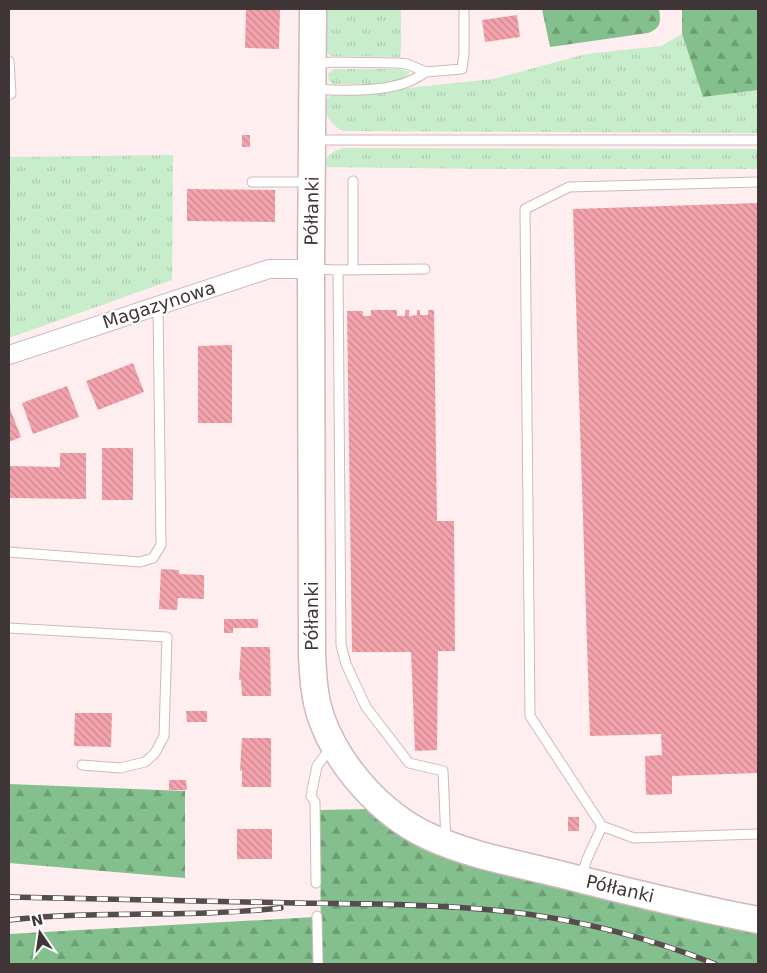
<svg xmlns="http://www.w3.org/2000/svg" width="767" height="973" viewBox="0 0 767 973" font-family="'DejaVu Sans',sans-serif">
<defs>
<pattern id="grass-tufts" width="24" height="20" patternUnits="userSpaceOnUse" patternTransform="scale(1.25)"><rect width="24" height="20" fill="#c7edcb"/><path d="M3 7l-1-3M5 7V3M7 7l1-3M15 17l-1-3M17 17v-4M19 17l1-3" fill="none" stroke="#acccaf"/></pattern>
<pattern id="forest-firs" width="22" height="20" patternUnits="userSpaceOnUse" patternTransform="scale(1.25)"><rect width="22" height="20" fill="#84c08d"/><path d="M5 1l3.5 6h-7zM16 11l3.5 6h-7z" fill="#6d9d74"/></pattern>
<pattern id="building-back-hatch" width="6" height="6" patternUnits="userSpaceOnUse" patternTransform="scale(1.25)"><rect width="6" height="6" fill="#f4a3ac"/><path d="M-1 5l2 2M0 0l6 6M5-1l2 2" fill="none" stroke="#c7868d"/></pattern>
</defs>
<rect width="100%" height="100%" fill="#feeeef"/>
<path fill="url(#grass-tufts)" d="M326 9H401V51L400 57 331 56 326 52Z
M682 34 703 97 758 90V133L343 131C333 127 315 106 329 97 335 92 345 94 352 94L493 79 586 54 661 46Z
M333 69H399L409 72V74C395 87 360 84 341 84H333L329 81 328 74Z
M344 148 758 149V169H485L323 167C326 155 332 151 344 148Z
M173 155 172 280 9 338V157Z"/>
<path fill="url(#forest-firs)" d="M542 9H659C661 22 661 28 648 33L550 47Z
M682 9H758V90L703 97 682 34Z
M9 784 185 791V878L9 863Z
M369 809 758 929V964H321L320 810Z
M315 917V964H9V934Z"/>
<path fill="url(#building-back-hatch)" d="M246 9H280L279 49 245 48Z
M517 15 520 37 485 42 482 20Z
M242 135H250V147H242Z
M187 189 275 190V222L187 221Z
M758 203V773L672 776V794L646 795 645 756 662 755 661 734 590 736 573 209Z
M371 310H397V316H405V310H409V316L417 315V310H420V315H428V310H434L437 520V521H454L455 651H438L437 750 415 751 411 652H352L347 311H363V316H371Z
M232 345V423H198V346Z
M133 363 144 392 98 410 86 381Z
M67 386 79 417 33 434 22 403Z
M9 406 21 437 9 442Z
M102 448H133V500H102Z
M60 453H86V499L9 498V466L60 467Z
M161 569 179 570V574L204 575V599L178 598 177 610 159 609Z
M224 619H258V628H233V633H224Z
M241 647H270L271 696H242L241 680H239Z
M186 711H207V722H187Z
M75 713H112L111 747 74 746Z
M242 738H271V787H242V770L240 771Z
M169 780H186L187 790H169Z
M568 817H579V831H568Z
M237 829H272V859H237Z"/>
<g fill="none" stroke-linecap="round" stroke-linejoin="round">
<defs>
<path id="lane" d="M9 61 11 94H9
M314 64 333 62 397 63 407 64 426 72 462 69 464 54V9
M315 89C340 91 389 92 412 80 417 78 421 75 426 72
M313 140H758
M252 182H310
M758 182 569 187 525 209 530 716 602 826 634 838 758 834
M314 269 338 270 341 645 346 664 366 707 409 763 443 771 446 841
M338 270 425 269
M353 270V181
M9 552 140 562 153 558 161 545 158 305
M9 628 167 637 164 736 155 753 145 762 120 768 82 765
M581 877 587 859 602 826
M316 883 315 802 311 796 317 766 332 746
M317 916 318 964"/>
<path id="street" d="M9 355 269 269H311"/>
<path id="secondary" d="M313 9 311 269 312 654C313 675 314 697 321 717 338 766 381 814 428 836 468 855 515 863 559 874 625 891 691 907 758 920"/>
</defs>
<use href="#lane" stroke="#d1b8ba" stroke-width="11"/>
<use href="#street" stroke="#d1b8ba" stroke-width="20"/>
<use href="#secondary" stroke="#d1b8ba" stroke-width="29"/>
<use href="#lane" stroke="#fff" stroke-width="9"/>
<use href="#street" stroke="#fff" stroke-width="18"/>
<use href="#secondary" stroke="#fff" stroke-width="26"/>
<defs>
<path id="rail" d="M9 897C104 899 200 901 296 903 365 904 435 904 503 911 576 919 647 937 715 964
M9 920C99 910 190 918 281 908"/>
</defs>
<use href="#rail" stroke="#564c4d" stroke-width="5.5"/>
<use href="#rail" stroke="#fff" stroke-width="4" stroke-dasharray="11" stroke-linecap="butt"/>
</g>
<g text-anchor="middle" stroke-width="4" stroke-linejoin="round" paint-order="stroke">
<g font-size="18" fill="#403637" stroke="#fff">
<text transform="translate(312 211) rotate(-89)" y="6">Półłanki</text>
<text transform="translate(159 305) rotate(-18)" y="6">Magazynowa</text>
<text transform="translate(312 616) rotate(-90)" y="6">Półłanki</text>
<text transform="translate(620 889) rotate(13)" y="6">Półłanki</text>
</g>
</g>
<rect width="767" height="973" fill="none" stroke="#403637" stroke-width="20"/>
<g transform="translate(40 933) rotate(347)" stroke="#ffffff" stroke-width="4" paint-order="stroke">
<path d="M0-4L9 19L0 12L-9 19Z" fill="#403637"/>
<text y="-8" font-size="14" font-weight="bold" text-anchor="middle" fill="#403637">N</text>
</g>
</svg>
